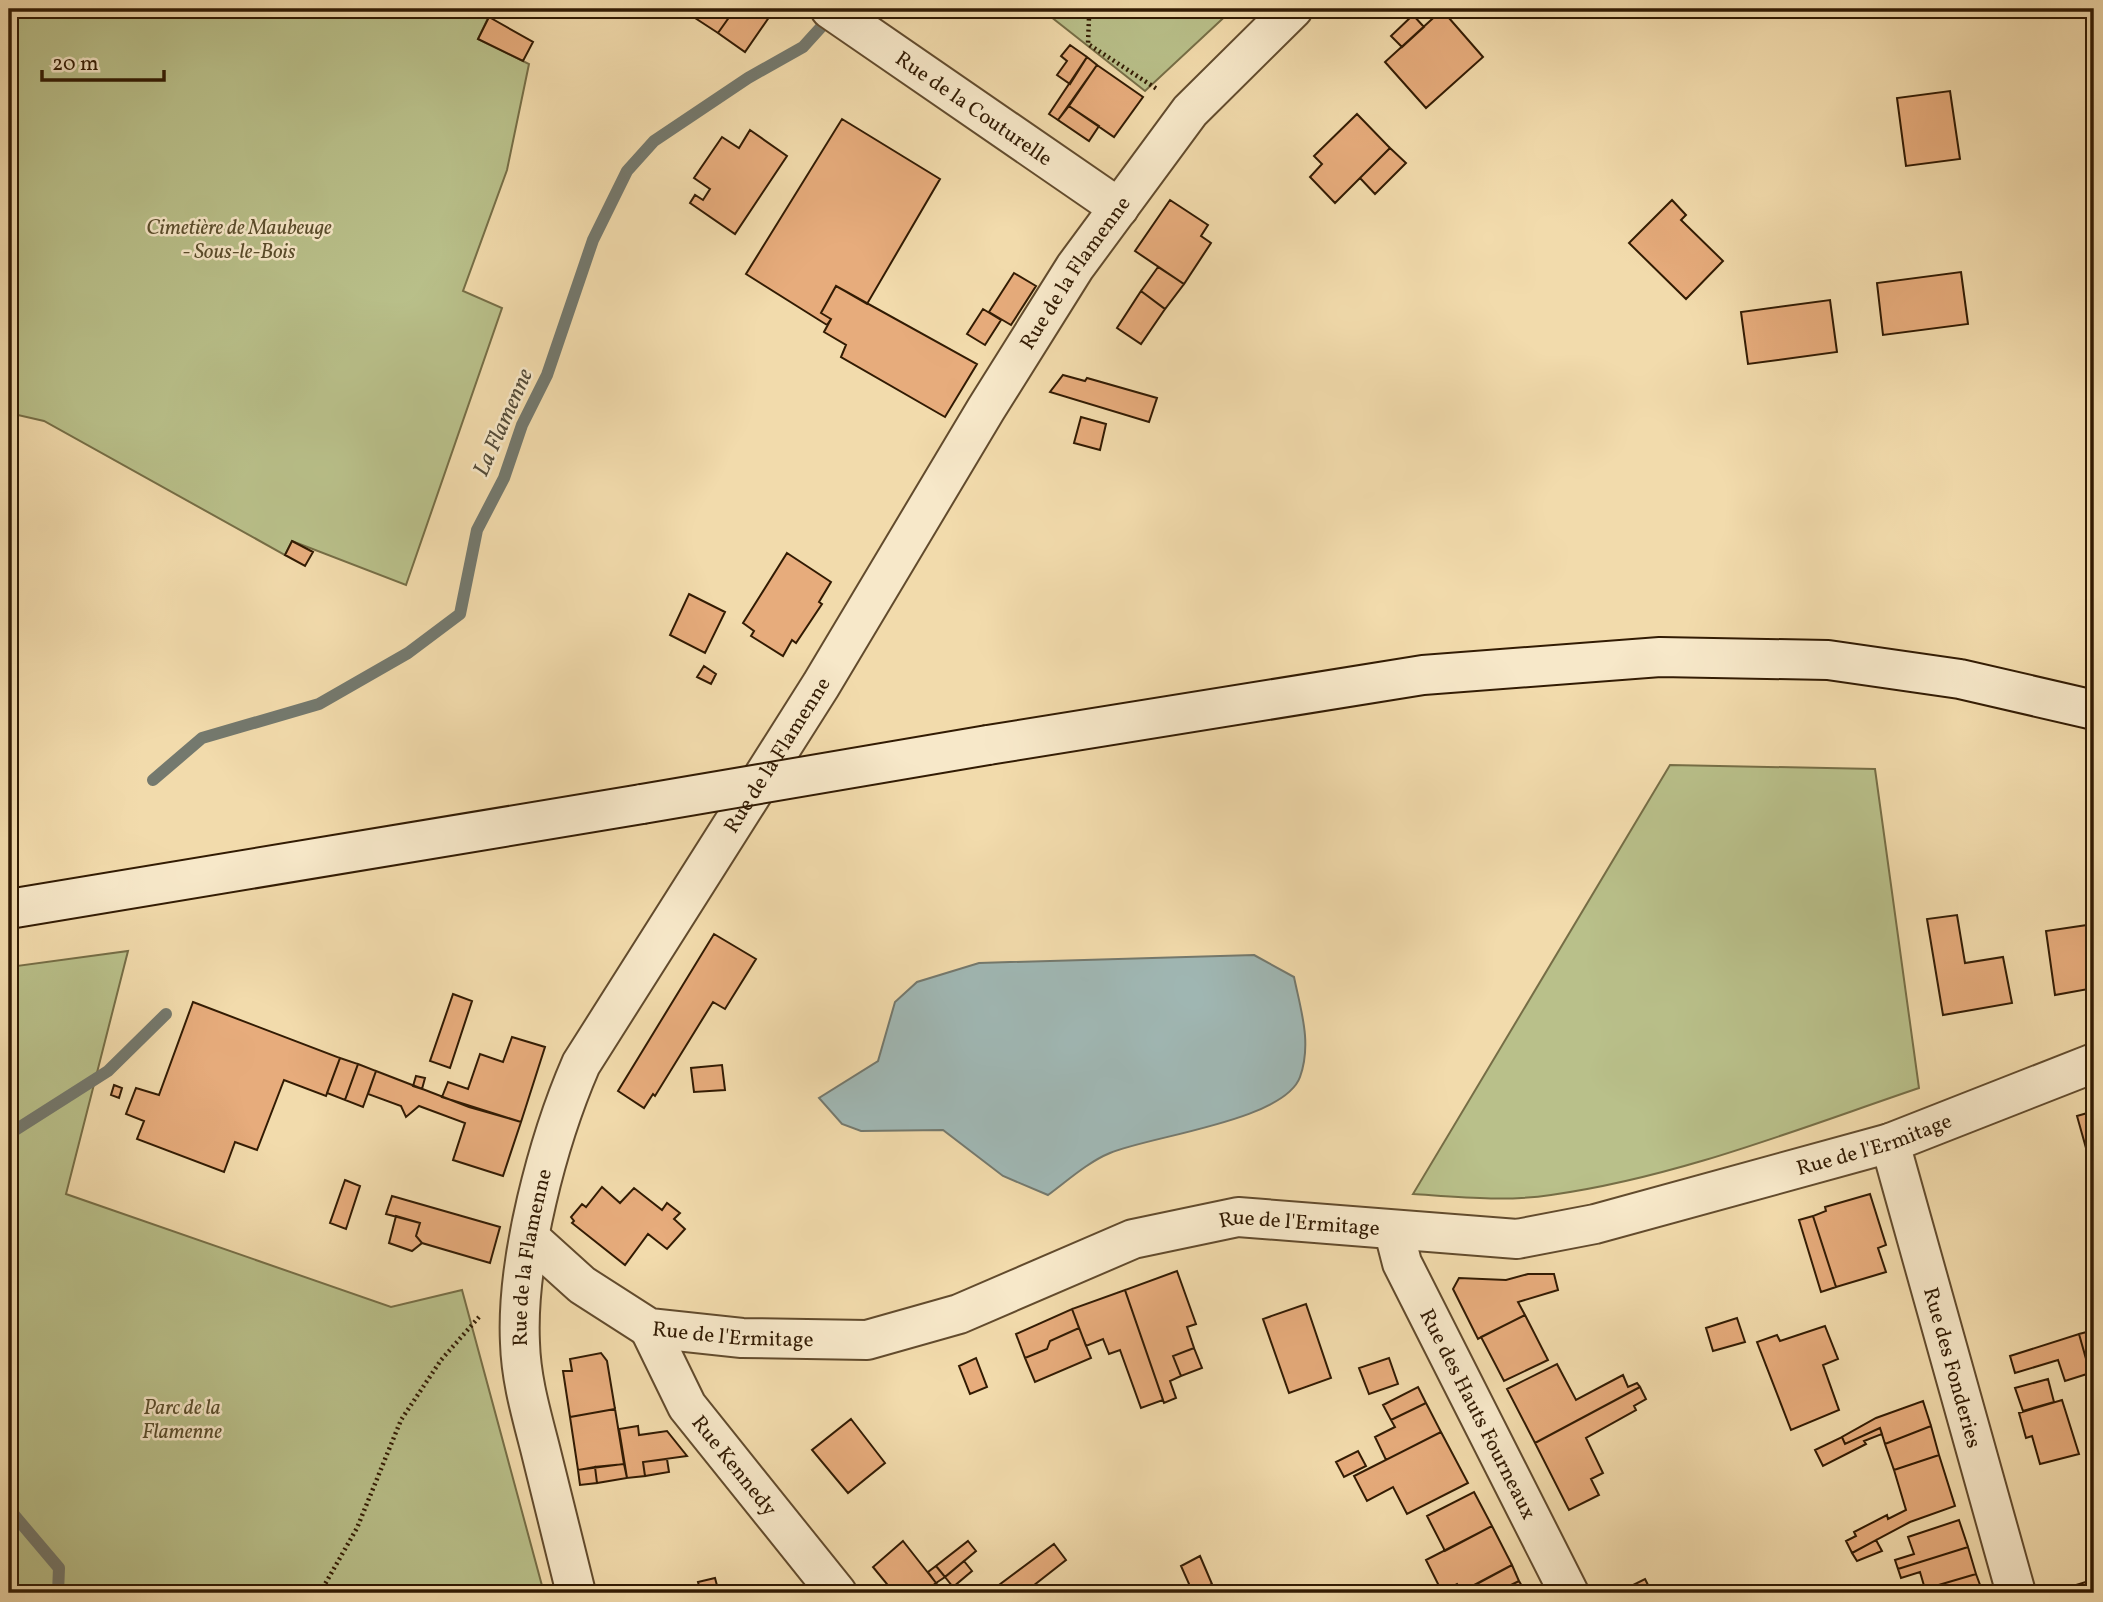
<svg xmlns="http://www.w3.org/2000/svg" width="2103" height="1602" viewBox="0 0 2103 1602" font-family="Vollkorn,serif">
<rect width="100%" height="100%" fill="#f2dbac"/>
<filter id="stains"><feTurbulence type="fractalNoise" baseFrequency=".00286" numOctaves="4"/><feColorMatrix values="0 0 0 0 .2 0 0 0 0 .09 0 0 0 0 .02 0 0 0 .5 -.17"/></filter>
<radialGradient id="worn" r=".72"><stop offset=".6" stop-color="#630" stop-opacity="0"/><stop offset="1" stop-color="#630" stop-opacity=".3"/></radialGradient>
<path fill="#b9c08a" stroke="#766e46" stroke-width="2" d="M9 9H489V16L478 39 529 64 507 170 463 291 502 308 406 585 292 541 285 555 44 421 9 413Z
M1041 9H1233L1145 91Z
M1670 765 1875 769 1919 1088C1798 1129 1678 1177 1551 1195 1505 1202 1458 1197 1413 1194Z
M128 951 66 1194 391 1307 462 1290 544 1593H9V967Z"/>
<path fill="#a0b8b5" stroke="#74796e" stroke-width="2" d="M1254 955 1294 977C1301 1011 1312 1043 1300 1077 1284 1121 1150 1136 1110 1153 1088 1162 1067 1181 1048 1195L1003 1176 943 1130 861 1131 842 1124 819 1098 878 1061 895 1002 917 982 979 963Z"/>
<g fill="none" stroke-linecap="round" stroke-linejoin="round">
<path stroke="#74796e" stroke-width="12" d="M153 780 202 738 319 704 408 653 460 614 477 530 504 478 522 425 547 375 593 240 627 171 654 141 748 78 803 47 833 14
M9 1134 108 1071 166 1014
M9 1509 59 1568 58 1593"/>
</g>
<path fill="#e7ac7c" stroke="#321b03" stroke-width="2" d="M681 9H697L692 16Z
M697 9H735L718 33 692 16Z
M735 9H767L772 13 745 52 718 33Z
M1442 10 1483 57 1426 108 1385 62Z
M1413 15 1424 27 1402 47 1391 36Z
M489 17 533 42 523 61 478 39Z
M1070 45 1087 57 1070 84 1057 75 1067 61 1061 56Z
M1087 57 1097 65 1058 120 1049 114Z
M1097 65 1143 97 1114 137 1069 106Z
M1950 91 1960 159 1906 166 1897 98Z
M1069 106 1099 126 1089 141 1058 120Z
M1357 114 1390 148 1335 203 1310 177 1322 164 1314 156Z
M842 119 940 179 867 304 836 286 821 313 831 319 827 325 746 274Z
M750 130 787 156 735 234 690 203 695 195 703 200 710 189 694 178 722 137 739 148Z
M1390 148 1406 163 1375 194 1360 178Z
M1170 200 1208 225 1201 236 1211 243 1184 284 1135 251Z
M1672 200 1686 215 1681 220 1723 261 1686 299 1629 243Z
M1158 267 1184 284 1165 309 1141 291Z
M1961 272 1968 324 1883 335 1877 283Z
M1014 273 1036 286 1011 325 989 312Z
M836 286 977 364 945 417 841 357 846 345 824 332 831 319 821 313Z
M1141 291 1165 309 1141 344 1117 328Z
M1830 300 1837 352 1748 364 1741 312Z
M983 309 1001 320 985 345 967 334Z
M1063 375 1085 381 1087 378 1157 398 1149 422 1050 392Z
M1081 417 1106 424 1100 450 1074 443Z
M292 541 313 552 305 566 285 555Z
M787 553 831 582 819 602 822 604 796 643 792 640 783 656 751 636 754 631 743 623Z
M689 594 725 612 705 653 670 635Z
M704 666 716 674 711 684 697 677Z
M1957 915 1965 963 2003 957 2012 1003 1943 1015 1927 919Z
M2094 924V988L2055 995 2046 931Z
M714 934 756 959 725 1009 713 1002 655 1096 653 1094 644 1108 618 1091Z
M453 994 472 1001 450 1068 430 1061Z
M193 1002 340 1058 326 1096 284 1080 257 1150 235 1142 224 1172 137 1139 144 1121 126 1114 136 1088 159 1095Z
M512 1037 545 1047 521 1122 442 1097 448 1082 468 1089 480 1054 503 1062Z
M340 1058 358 1064 345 1100 327 1093Z
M358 1064 376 1071 363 1107 345 1100Z
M722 1065 725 1090 694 1092 691 1068Z
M376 1071 469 1107 521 1122 503 1176 453 1160 465 1123 419 1106 406 1117 401 1106 368 1094Z
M416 1076 425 1078 422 1089 413 1086Z
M114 1085 122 1088 119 1098 111 1095Z
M2094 1111V1173H2093L2077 1116Z
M345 1180 360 1186 346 1229 330 1223Z
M602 1187 620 1203 634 1188 662 1210 667 1203 680 1213 674 1219 685 1229 667 1249 648 1234 625 1265 572 1223 574 1221 571 1217 582 1204 586 1207Z
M1870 1194 1886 1245 1878 1248 1886 1272 1836 1287 1813 1216 1826 1211 1825 1207Z
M392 1196 500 1227 490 1263 422 1243 416 1236 420 1223 386 1214Z
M396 1216 420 1223 416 1236 422 1243 412 1251 389 1243Z
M1813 1216 1836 1287 1821 1292 1799 1220Z
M1177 1271 1196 1324 1187 1327 1194 1348 1173 1356 1181 1376 1170 1381 1176 1398 1164 1403 1125 1290Z
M1528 1274H1554L1558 1290 1518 1302 1525 1315 1478 1339 1453 1289 1459 1278 1506 1280Z
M1125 1290 1163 1400 1141 1408 1120 1350 1109 1354 1103 1339 1086 1346 1072 1309Z
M1306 1304 1331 1378 1289 1393 1263 1319Z
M1072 1309 1079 1328 1050 1341 1047 1349 1025 1358 1016 1334Z
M1525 1315 1548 1360 1504 1381 1481 1337Z
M1737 1318 1745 1342 1713 1351 1706 1328Z
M1825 1326 1838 1359 1823 1365 1839 1410 1791 1430 1757 1342 1777 1335 1780 1341Z
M1079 1328 1091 1358 1035 1382 1025 1358 1047 1349 1050 1341Z
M2094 1330V1372L2090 1373 2079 1334Z
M2079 1334 2090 1373 2065 1381 2058 1360 2015 1373 2010 1356Z
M1194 1348 1202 1368 1181 1376 1173 1356Z
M601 1353 607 1361 615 1409 570 1417 563 1371H572L570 1359Z
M976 1358 987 1387 970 1394 959 1366Z
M1389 1358 1398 1384 1369 1394 1359 1368Z
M1557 1364 1576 1400 1623 1375 1628 1387 1637 1383 1640 1387 1535 1443 1507 1389Z
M2048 1379 2054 1402 2023 1411 2015 1388Z
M1418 1387 1426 1403 1391 1420 1383 1405Z
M1640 1387 1646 1399 1634 1406 1636 1410 1586 1438 1603 1473 1591 1479 1599 1495 1569 1510 1535 1443Z
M2062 1400 2079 1454 2040 1464 2032 1436 2026 1438 2019 1413Z
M1923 1401 1931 1426 1885 1444 1880 1428 1845 1444 1842 1437 1876 1418Z
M1426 1403 1441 1432 1386 1460 1375 1437 1395 1427 1391 1420Z
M615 1409 624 1464 578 1470 570 1417Z
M851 1419 885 1463 848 1493 812 1450Z
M638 1426 639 1435 667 1431 687 1456 643 1462 645 1476 627 1478 619 1429Z
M1931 1426 1939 1455 1894 1470 1885 1444Z
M1880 1428 1882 1434 1864 1441 1866 1444 1823 1466 1815 1450 1842 1437 1845 1444Z
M1441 1432 1468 1483 1407 1514 1393 1487 1367 1501 1354 1476Z
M1358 1451 1366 1466 1344 1477 1336 1462Z
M1939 1455 1955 1506 1910 1522 1852 1553 1846 1541 1856 1536 1854 1532 1887 1515 1888 1519 1906 1510 1894 1470Z
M667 1459 669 1472 645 1476 643 1462Z
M624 1464 627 1478 597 1483 595 1467Z
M595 1467 597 1483 580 1485 578 1470Z
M1474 1492 1492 1526 1445 1551 1427 1516Z
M1959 1520 1968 1547 1898 1569 1895 1560 1914 1554 1908 1537Z
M1492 1526 1512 1565 1461 1592 1457 1584 1442 1592 1426 1560Z
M1876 1540 1882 1551 1857 1561 1852 1553Z
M903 1541 936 1583 924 1593H880L878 1591 887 1584 873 1567Z
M968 1541 976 1551 945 1577 936 1566Z
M1054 1544 1066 1560 1024 1593H999L995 1588Z
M1968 1547 1976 1574 1925 1589 1920 1572 1901 1578 1898 1569Z
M1200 1556 1212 1584 1193 1593 1181 1566Z
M964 1561 972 1571 953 1587 945 1577Z
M1512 1565 1519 1581 1495 1593H1477L1473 1586Z
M936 1566 945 1577 936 1583 928 1572Z
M1976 1574 1983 1593H1926L1925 1589Z
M715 1578 719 1593H701L698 1582Z
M1645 1579 1652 1593H1617Z
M2094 1579V1593H2092L2089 1581Z
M1519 1581 1526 1593H1495Z
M2089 1581 2092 1593H2057L2056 1591Z
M936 1583 944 1593H924Z
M1895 1586 1898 1593H1876V1592Z"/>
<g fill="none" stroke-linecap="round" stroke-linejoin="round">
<defs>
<g id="street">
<path id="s1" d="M830 9 1119 208"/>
<path id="s2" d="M1890 1143 2016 1593"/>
<path id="s3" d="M1394 1232 1402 1263 1569 1593"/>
<path id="s4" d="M530 1238 582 1285 649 1328 742 1338 867 1340 959 1314 1133 1239 1238 1217 1517 1239 1595 1224 1890 1143 2094 1063"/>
<path id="s5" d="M649 1328 687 1406 837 1593"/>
<path id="s6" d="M576 1593C564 1545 552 1496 540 1448 531 1413 521 1379 520 1343 516 1260 548 1140 581 1064L821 685 986 409 1075 267 1190 111 1293 9"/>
</g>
<path id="secondary" d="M988 745 1423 675 1660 657 1828 660 1960 679 2094 710
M9 909 642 804"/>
</defs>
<use href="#street" stroke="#624b2d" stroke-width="42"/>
<use href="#secondary" stroke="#321b03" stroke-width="42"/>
<path stroke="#321b03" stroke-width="4.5" stroke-dasharray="2 3.5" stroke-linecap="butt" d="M1094 9 1089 17 1088 44 1157 89
M320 1593 357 1528 401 1420 441 1360 479 1317"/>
<use href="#street" stroke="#f7e8c9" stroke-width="38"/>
<use href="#secondary" stroke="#f7e8c9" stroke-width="38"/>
<defs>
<path id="secondary-bridge" d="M642 804 988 745"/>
</defs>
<use href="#secondary-bridge" stroke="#321b03" stroke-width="42" stroke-linecap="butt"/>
<use href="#secondary-bridge" stroke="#f7e8c9" stroke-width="38"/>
</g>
<g text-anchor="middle" stroke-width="5" stroke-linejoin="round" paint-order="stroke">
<g font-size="21" fill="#321b03" stroke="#f7e8c9">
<text dy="7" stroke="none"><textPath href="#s1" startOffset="175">Rue de la Couturelle</textPath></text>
<text dy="7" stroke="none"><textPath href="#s6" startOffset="1477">Rue de la Flamenne</textPath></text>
<text dy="7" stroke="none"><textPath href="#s6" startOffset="910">Rue de la Flamenne</textPath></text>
<text dy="7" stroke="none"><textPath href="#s4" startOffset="1410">Rue de l'Ermitage</textPath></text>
<text dy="7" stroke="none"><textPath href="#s4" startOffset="822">Rue de l'Ermitage</textPath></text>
<text dy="7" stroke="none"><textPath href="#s6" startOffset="343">Rue de la Flamenne</textPath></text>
<text dy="7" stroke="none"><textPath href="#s4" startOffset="234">Rue de l'Ermitage</textPath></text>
<text dy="7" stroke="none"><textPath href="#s2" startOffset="233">Rue des Fonderies</textPath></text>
<text dy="7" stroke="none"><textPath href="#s3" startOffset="201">Rue des Hauts Fourneaux</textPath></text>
<text dy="7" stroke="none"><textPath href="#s5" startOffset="163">Rue Kennedy</textPath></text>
</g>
<g font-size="21" font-style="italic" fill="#5a4d2c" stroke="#f7e8c9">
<text x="239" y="234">Cimetière de Maubeuge<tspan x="239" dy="24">- Sous-le-Bois</tspan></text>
<text x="182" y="1414">Parc de la<tspan x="182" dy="24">Flamenne</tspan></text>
</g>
<g font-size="23" font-style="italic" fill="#534a38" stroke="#f7e8c9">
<text transform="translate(502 422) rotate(-66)" y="8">La Flamenne</text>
</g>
</g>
<rect width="2103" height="1602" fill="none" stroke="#f2dbac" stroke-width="35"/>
<rect x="10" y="10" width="2082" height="1581" fill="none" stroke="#321b03" stroke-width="3.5"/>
<rect x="18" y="18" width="2068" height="1567" fill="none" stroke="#321b03" stroke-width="2"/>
<path d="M42 70v10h122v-10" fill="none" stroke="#321b03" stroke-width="3.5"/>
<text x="52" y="70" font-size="21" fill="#321b03" stroke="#f7e8c9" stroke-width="5" paint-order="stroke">20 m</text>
<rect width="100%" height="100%" filter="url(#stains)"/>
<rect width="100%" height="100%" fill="url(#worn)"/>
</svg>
